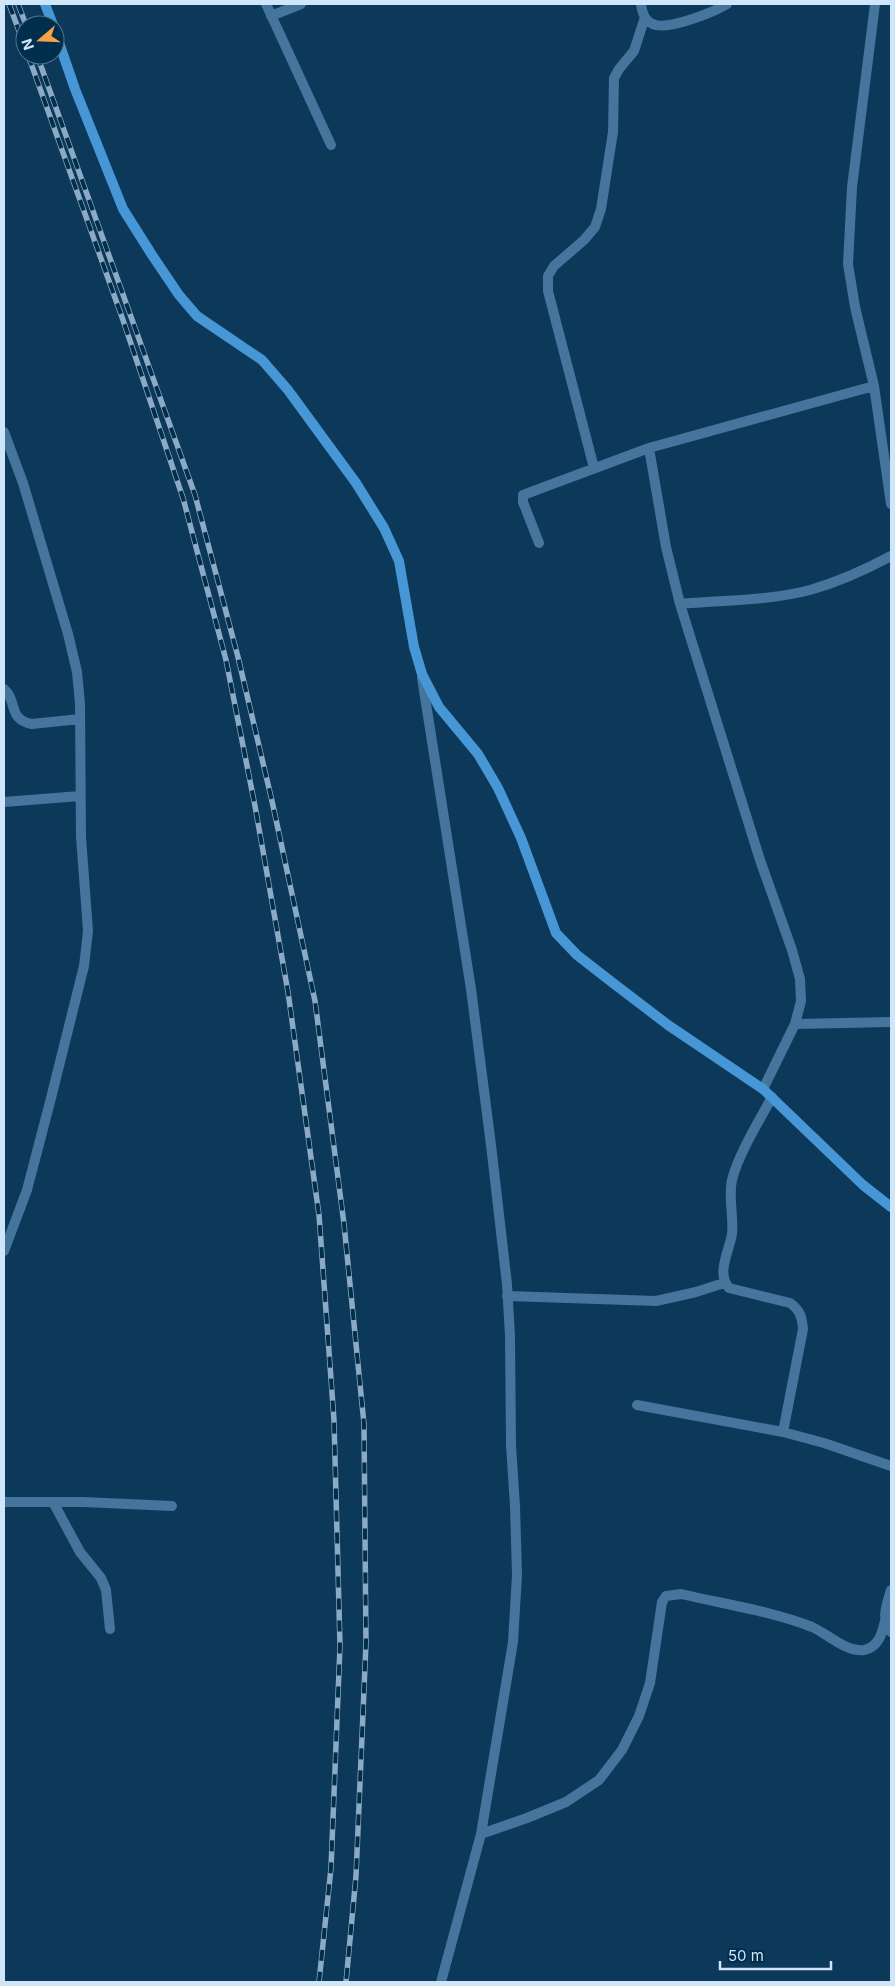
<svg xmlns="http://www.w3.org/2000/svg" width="895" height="1986" viewBox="0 0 895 1986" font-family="Inter,sans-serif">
<rect width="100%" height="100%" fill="#0c3859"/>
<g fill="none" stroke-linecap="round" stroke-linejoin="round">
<path stroke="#45749c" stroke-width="10" d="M266 4 331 145
M641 4C642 13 646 23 656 25 671 29 714 12 727 4
M875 4 852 187 848 264 855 307 874 386 891 504
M271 16 301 4
M4 432 23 483 68 634 77 672 80 704 81 837 88 931 84 966 50 1102 27 1190 4 1251
M594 468 548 291V276L554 266 584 240 595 227 601 209 613 132 614 78 619 69 634 51 645 17
M539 543 523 502V495L649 448
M680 604C722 600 768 601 810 590 838 582 865 570 891 556
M422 678 471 989 491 1145 507 1284 510 1336 511 1445 515 1506 517 1575 513 1642 481 1834 441 1982
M4 689C18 701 7 719 32 724L80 719
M4 802 80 796
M795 1024 891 1022
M763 1089 795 1024 801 1001 800 979 792 950 760 860 680 604 666 547 649 448 874 386
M772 1097C759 1121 738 1155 732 1180 728 1198 734 1216 732 1234 729 1252 716 1273 729 1288L790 1303C800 1310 802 1317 803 1329L783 1432
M507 1296 656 1301 696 1292 724 1283
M637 1405 783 1432 824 1443 891 1466
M4 1502H83L172 1506
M53 1502 80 1552 101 1578 106 1590 110 1629
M891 1590C887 1604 880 1619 891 1632
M481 1834 527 1818 566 1802 599 1780 622 1750 639 1716 650 1683 662 1602 666 1596 681 1594C723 1604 772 1611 812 1627 828 1634 845 1652 864 1650 879 1647 882 1633 885 1621"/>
<path stroke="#4796d6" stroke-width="10" d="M45 4 53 25
M55 31 75 89 123 209 152 255 179 295 197 316 262 360 288 390 356 483 384 528 399 561 414 647 422 674 439 707 478 754 498 788 521 838 556 933 577 955 613 983 668 1025 763 1089 863 1185 891 1207"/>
<defs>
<path id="rail" d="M9 4 25 47
M18 4 26 25
M28 55 123 320 183 498 226 660 255 806 288 992 319 1215 334 1420 340 1646 331 1868 319 1982
M37 55 195 495 238 657 272 801 315 1001 344 1224 364 1424 366 1643 356 1876 346 1982"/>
</defs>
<use href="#rail" stroke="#8caac3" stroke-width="5.5"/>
<use href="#rail" stroke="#002e4d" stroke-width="4" stroke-dasharray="11" stroke-linecap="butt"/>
</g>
<rect width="895" height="1986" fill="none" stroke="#cfe5fa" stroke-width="10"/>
<g transform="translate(40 40) rotate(251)"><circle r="24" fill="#002e4d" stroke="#537792"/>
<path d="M0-4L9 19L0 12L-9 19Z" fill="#f5a346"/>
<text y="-8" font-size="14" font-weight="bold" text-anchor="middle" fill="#cfe5fa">N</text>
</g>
<path d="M720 1961v8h111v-8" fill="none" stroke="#cfe5fa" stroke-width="2.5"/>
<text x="728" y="1961" font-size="15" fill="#cfe5fa" stroke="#002e4d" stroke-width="4" paint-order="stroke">50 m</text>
</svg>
